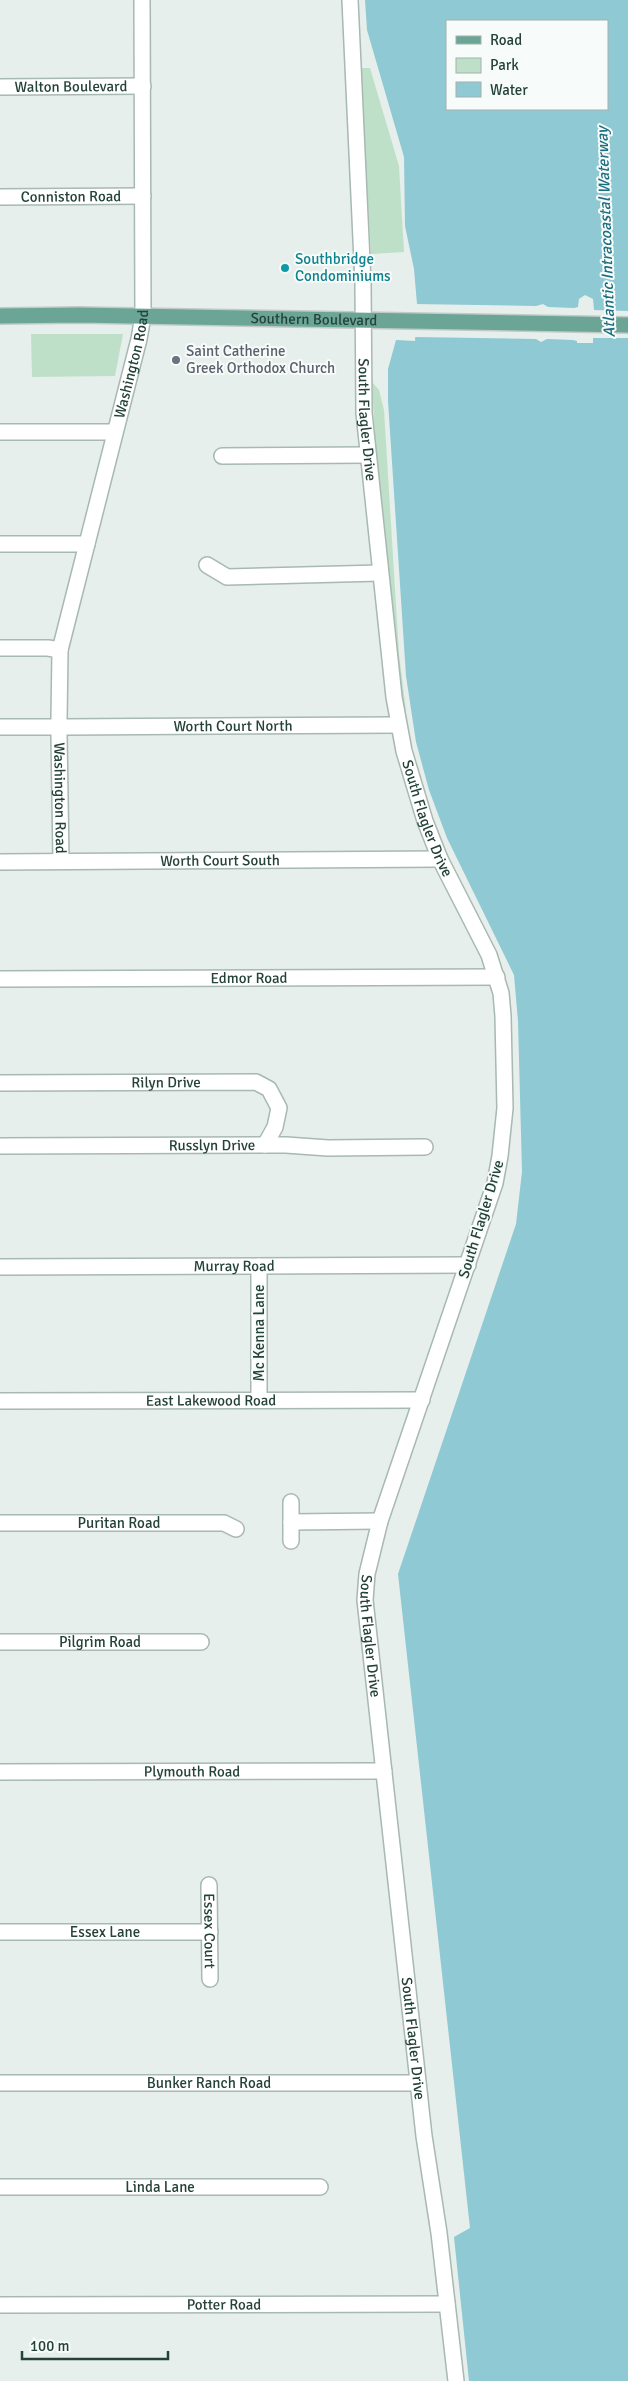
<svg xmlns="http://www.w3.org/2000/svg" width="628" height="2381" viewBox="0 0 628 2381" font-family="Signika,sans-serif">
<rect width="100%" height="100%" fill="#e6efeb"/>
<path fill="#bfe0c8" d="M360 68H370L399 166 404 252 371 254Z
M31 334H123L115 376 32 377Z
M372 382 379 390 384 410 399 654 406 711H402L376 460Z"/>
<path fill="#8ec9d4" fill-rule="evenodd" d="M365 0H628V2381H469L454 2237 470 2228 398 1574 516 1224 522 1172 518 1021 514 975 447 838 429 790 416 742 406 676 388 401V369L396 340 415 341 417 304 414 269 405 226 404 157 367 30ZM447 21H607V109H447Z"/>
<path fill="#e6efeb" d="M585 295 593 299 594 310 628 311V338H593V343H577V341L573 340 547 339 541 342 536 339 414 337V304L536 306 543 304 548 307 574 308 578 307 579 299Z"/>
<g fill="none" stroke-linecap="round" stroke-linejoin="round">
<defs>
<g id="minor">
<path id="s1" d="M350 0 363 283 364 413 394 697 404 751 425 821 440 859 489 955 501 993 503 1016 505 1108 500 1156 495 1183 380 1521 367 1574 365 1600 424 2136 439 2233 456 2381"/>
<path id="s2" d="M0 87 143 86"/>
<path id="s3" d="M0 197 143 196"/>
<path d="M0 432H115"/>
<path d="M222 456 367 455"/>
<path d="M0 544H87"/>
<path d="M207 565 227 577 380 573"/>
<path d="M0 648H48L60 650"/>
<path id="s4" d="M59 720 60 650 139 339 143 316 142 0"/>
<path d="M0 727H52"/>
<path id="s5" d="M65 727 398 725"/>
<path id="s6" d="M59 734 61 861"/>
<path id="s7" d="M0 862 440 859"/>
<path id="s8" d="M0 979 497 977"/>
<path id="s9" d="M0 1083 256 1082 269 1089 279 1108 275 1127 265 1145"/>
<path id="s10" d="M0 1146 286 1145 328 1148 425 1147"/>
<path d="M259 1266V1400"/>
<path id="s11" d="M0 1267 468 1265"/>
<path id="s12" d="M0 1401 422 1400"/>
<path d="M291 1502V1541"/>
<path d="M291 1522 380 1521"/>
<path id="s13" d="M0 1523H224L236 1529"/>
<path id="s14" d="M0 1642H201"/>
<path id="s15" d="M0 1772 384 1771"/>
<path id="s16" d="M209 1885 210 1979"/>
<path id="s17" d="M0 1932H210"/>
<path id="s18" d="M0 2083H418"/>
<path id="s19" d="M0 2187H320"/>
<path id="s20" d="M0 2305 447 2304"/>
</g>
<g id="major">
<path id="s21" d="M0 316 79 315 628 325"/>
</g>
</defs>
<use href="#minor" stroke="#a8b8b2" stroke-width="18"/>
<use href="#major" stroke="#c2cac8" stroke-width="18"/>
<use href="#minor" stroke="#fff" stroke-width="15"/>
<use href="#major" stroke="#6aa596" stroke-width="15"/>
</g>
<circle fill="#0f9aa8" stroke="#f7fbf9" stroke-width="2" cx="285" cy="268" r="5"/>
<circle fill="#6b7280" stroke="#f7fbf9" stroke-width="2" cx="176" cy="360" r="5"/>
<g text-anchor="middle" stroke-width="4" stroke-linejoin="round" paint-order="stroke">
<g font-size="15" fill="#24423a" stroke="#f7fbf9">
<text dy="5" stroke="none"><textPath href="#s2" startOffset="71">Walton Boulevard</textPath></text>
<text dy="5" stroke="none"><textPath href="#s3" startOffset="71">Conniston Road</textPath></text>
<text dy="5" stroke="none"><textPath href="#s21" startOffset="314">Southern Boulevard</textPath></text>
<text dy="5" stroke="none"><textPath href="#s4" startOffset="365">Washington Road</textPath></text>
<text dy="5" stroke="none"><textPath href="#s1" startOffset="420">South Flagler Drive</textPath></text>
<text dy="5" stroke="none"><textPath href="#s5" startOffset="168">Worth Court North</textPath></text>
<text dy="5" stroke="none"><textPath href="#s6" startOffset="64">Washington Road</textPath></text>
<text dy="5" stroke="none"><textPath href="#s1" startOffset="825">South Flagler Drive</textPath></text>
<text dy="5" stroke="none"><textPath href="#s7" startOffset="220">Worth Court South</textPath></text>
<text dy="5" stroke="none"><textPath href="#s8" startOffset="249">Edmor Road</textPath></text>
<text dy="5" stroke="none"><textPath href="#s9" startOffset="166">Rilyn Drive</textPath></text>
<text dy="5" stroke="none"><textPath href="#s10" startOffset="212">Russlyn Drive</textPath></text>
<text transform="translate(481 1219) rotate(-73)" y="5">South Flagler Drive</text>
<text dy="5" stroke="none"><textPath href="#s11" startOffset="234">Murray Road</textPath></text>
<text transform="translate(259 1333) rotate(-90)" y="5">Mc Kenna Lane</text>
<text dy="5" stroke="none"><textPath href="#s12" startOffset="211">East Lakewood Road</textPath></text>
<text dy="5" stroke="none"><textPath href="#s13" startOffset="119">Puritan Road</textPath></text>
<text dy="5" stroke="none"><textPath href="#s1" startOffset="1680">South Flagler Drive</textPath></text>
<text dy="5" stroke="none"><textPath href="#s14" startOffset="100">Pilgrim Road</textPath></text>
<text dy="5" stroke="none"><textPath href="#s15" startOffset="192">Plymouth Road</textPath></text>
<text dy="5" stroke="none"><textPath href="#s17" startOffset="105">Essex Lane</textPath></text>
<text dy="5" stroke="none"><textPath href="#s16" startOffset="46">Essex Court</textPath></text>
<text dy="5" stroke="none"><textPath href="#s1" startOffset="2085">South Flagler Drive</textPath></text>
<text dy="5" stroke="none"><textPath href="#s18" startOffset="209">Bunker Ranch Road</textPath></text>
<text dy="5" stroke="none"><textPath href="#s19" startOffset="160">Linda Lane</textPath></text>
<text dy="5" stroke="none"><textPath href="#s20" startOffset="224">Potter Road</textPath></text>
</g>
<g font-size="15" fill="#0d838f" stroke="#f7fbf9" text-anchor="start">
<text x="295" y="264">Southbridge<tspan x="295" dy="17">Condominiums</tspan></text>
</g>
<g font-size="15" fill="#5b616d" stroke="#f7fbf9" text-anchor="start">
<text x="186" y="356">Saint Catherine<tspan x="186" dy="17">Greek Orthodox Church</tspan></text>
</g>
<g font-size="16" font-style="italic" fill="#1c6f80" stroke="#f7fbf9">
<text transform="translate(605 232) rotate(-92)" y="6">Atlantic Intracoastal Waterway</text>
</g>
</g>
<rect x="446" y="20" width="162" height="90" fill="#f7fbf9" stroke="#a3b1ad"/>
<rect x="456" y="36" width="25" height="8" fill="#6aa596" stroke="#a3b1ad"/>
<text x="490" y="45" font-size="15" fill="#24423a">Road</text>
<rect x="456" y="58" width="25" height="15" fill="#bfe0c8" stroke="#a3b1ad"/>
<text x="490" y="70" font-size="15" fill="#24423a">Park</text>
<rect x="456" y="82" width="25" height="15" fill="#8ec9d4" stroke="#a3b1ad"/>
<text x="490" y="95" font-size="15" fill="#24423a">Water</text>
<path d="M22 2351v8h146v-8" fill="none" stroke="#24423a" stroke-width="2.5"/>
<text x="30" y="2351" font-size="15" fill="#24423a" stroke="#f7fbf9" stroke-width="4" paint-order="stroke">100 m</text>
</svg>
